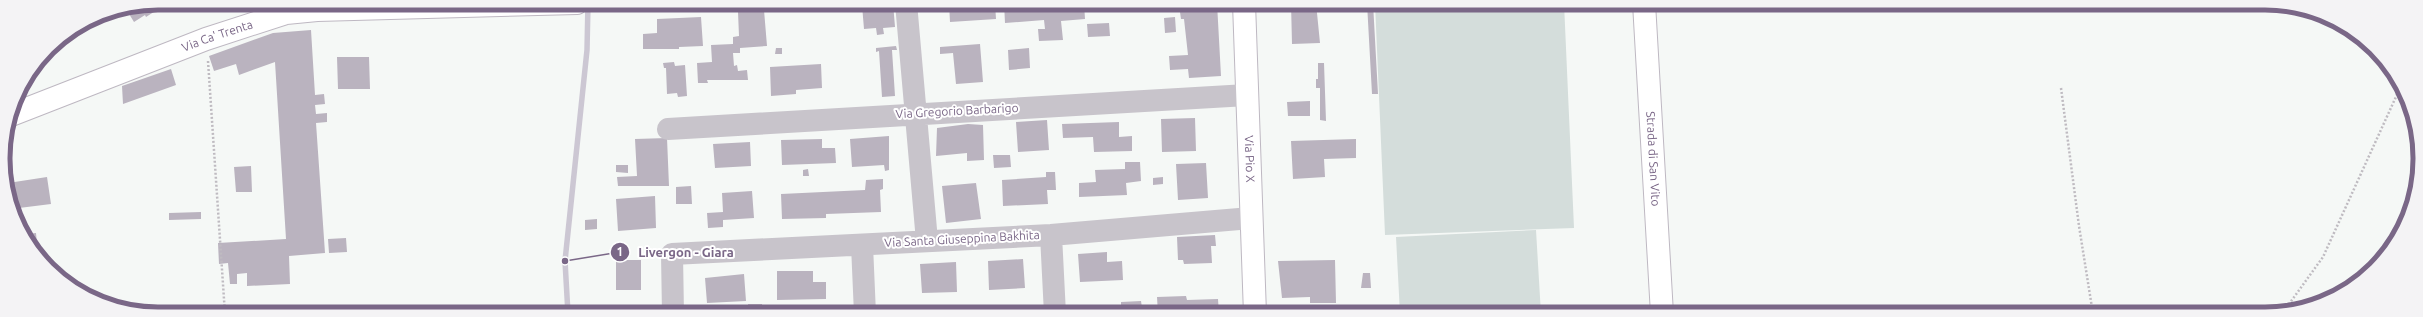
<svg xmlns="http://www.w3.org/2000/svg" width="2423" height="317" viewBox="0 0 2423 317" font-family="Ubuntu,sans-serif">
<rect width="100%" height="100%" fill="#f5f8f6"/>
<path fill="#d4dddb" d="M1375 3H1564L1574 228 1385 235Z
M1536 230 1541 314H1400L1396 237Z"/>
<g fill="none" stroke-linecap="round" stroke-linejoin="round">
<path stroke="#ccc7d3" stroke-width="5.5" d="M568 314 565 261 587 50 588 3"/>
</g>
<path fill="#bab3bf" d="M157 3 160 8 146 17 145 15 134 22 126 9Z
M893 3 895 27 883 28 884 34 877 35 876 28 864 29 862 5Z
M949 3H995L996 19 950 22Z
M1004 3H1084L1085 19 1061 21 1063 40 1039 41 1038 29H1045L1044 20 1005 23Z
M1192 3H1217L1221 76 1189 78 1188 69 1170 70 1169 56 1188 55 1184 19H1181L1180 12H1192Z
M1291 3H1316L1320 43 1292 44Z
M1367 3H1373L1378 94H1372Z
M764 10 767 46 740 48V53H733L734 66 737 65 738 71 747 70 748 80H707L708 83H698L697 63 712 62 711 45 733 44V37L739 36 738 12Z
M701 17 703 46 679 47V49H643V34L657 33V19Z
M1175 17 1176 32 1165 33 1164 18Z
M1109 23 1110 36 1088 37 1087 24Z
M311 30 315 95 324 94 325 104 315 105 316 114 327 113V122L316 123 325 253 289 256 290 284 247 286V273L237 274V284H230L228 263 219 264 218 243 286 239 275 62 239 75 236 64 214 71 209 56 273 33Z
M980 44 983 82 956 84 953 53 940 54V47Z
M896 46 897 50H892L895 96 882 97 879 51 876 52V48Z
M776 48H782V54H775Z
M1029 48 1030 68 1009 70 1008 50Z
M337 57H369L370 89H338Z
M674 62 675 66 685 65 687 96 678 97 677 93 667 94 666 68H664L663 63Z
M1318 63H1324L1326 121 1320 120V88H1316V79H1318Z
M821 64 822 88 796 90V94L771 96 770 67Z
M171 69 176 85 123 104 122 86Z
M1310 101V116H1288L1287 102Z
M1195 118 1196 151 1162 152 1161 119Z
M1047 120 1049 150 1018 152 1016 122Z
M1119 122V137L1132 136V151L1094 152 1093 137 1063 138 1062 124Z
M968 124 983 125 984 160 967 161V153L936 156 937 128Z
M889 136V170L885 171 884 165 852 167 850 139Z
M667 138 669 186H618L617 177 637 176 635 139Z
M822 139V148H835L836 163 782 165 781 140Z
M1356 139V158L1324 159 1325 177 1293 179 1291 141Z
M750 142 751 166 715 168 713 144Z
M993 155H1010L1011 167 994 168Z
M1125 162H1140L1141 181 1126 183 1127 195 1079 197V183L1096 182 1095 170 1125 169Z
M1206 163 1208 198 1178 200 1176 164Z
M616 165H628V173L616 172Z
M251 166 252 192H236L234 167Z
M808 169 809 176H803V170Z
M1046 172H1055L1056 190H1047L1048 204 1003 206 1002 180 1046 177Z
M47 177 51 204 11 209 8 183Z
M1163 177V184L1153 185V178Z
M883 179V189L880 190 881 212 826 214V218L782 219 781 194 865 190 866 180Z
M976 183 981 219 946 223 942 186Z
M691 186 692 204H676V187Z
M752 191 754 218 723 220V227L708 228 707 213 723 212 722 193Z
M655 196 656 228 618 231 616 199Z
M201 212V219L169 220V213Z
M597 219V229L585 230V220Z
M36 233 38 255 26 234Z
M1215 235 1216 246H1211L1212 263 1184 264 1183 260H1178L1177 237Z
M346 238 347 252 329 253 328 239Z
M1107 252V262L1122 261 1123 280 1080 282 1078 254Z
M1023 259 1025 288 989 290 988 261Z
M616 260H641V290H616Z
M1335 260 1336 303H1310V297L1282 298 1278 261Z
M956 262 957 292 922 293 920 264Z
M777 271H813V282H826V299L777 300Z
M1363 273H1370L1371 288H1361Z
M744 274 746 301 707 303 705 278Z
M1186 296 1187 300 1218 299 1219 314H1158L1157 297Z
M1141 301 1143 314H1130V306H1121V302Z
M748 304H762L763 314H749Z
M1117 307 1118 314H1084L1083 308Z
M1026 310V314H992V312Z
M718 311H725V314H718Z"/>
<g fill="none" stroke-linecap="round" stroke-linejoin="round">
<defs>
<g id="secondary">
<path id="s1" d="M1244 3 1255 314"/>
<path id="s2" d="M1644 3 1662 314"/>
<path id="s3" d="M11 115 206 39 286 13 317 10 577 3"/>
</g>
</defs>
<use href="#secondary" stroke="#beb8c2" stroke-width="24"/>
<path stroke="#bfbbc1" stroke-width="2.5" stroke-dasharray="2 2" stroke-linecap="butt" d="M208 61 225 314
M2061 88 2079 226 2093 314
M2284 311 2323 257 2400 88"/>
<path stroke="#c8c4cb" stroke-width="22" d="M906 3 927 241
M668 129 1247 95
M1051 235 1055 314
M862 245 865 314
M673 314 672 254 1051 235 1251 218"/>
<use href="#secondary" stroke="#fff" stroke-width="22"/>
</g>
<g text-anchor="middle" stroke-width="4" stroke-linejoin="round" paint-order="stroke">
<g font-size="12" fill="#7a6787" stroke="#fff">
<text dy="4" stroke="none"><textPath href="#s3" startOffset="221">Via Ca' Trenta</textPath></text>
<text transform="translate(957 111) rotate(-3)" y="4">Via Gregorio Barbarigo</text>
<text dy="4" stroke="none"><textPath href="#s1" startOffset="156">Via Pio X</textPath></text>
<text dy="4" stroke="none"><textPath href="#s2" startOffset="156">Strada di San Vito</textPath></text>
<text transform="translate(962 239) rotate(-3)" y="4">Via Santa Giuseppina Bakhita</text>
</g>
</g>
<path d="M0 0H2423V317H0ZM158 10H2265A148 148 0 0 1 2413 158V159A148 148 0 0 1 2265 307H158A148 148 0 0 1 10 159V158A148 148 0 0 1 158 10Z" fill="#f4f3f5" fill-rule="evenodd"/>
<path fill="none" stroke="#7a6787" stroke-width="5" d="M158 10H2265A148 148 0 0 1 2413 158V159A148 148 0 0 1 2265 307H158A148 148 0 0 1 10 159V158A148 148 0 0 1 158 10Z"/>
<path fill="none" stroke="#7a6787" stroke-width="1.5" d="M565 261L620 252"/>
<g fill="#7a6787" stroke="#fff" stroke-width="1.5">
<circle cx="565" cy="261" r="4"/>
<circle cx="620" cy="252" r="10"/>
</g>
<g font-size="12" text-anchor="middle" font-weight="bold" fill="#fff">
<text x="620" y="256">1</text>
</g>
<g font-size="13" text-anchor="middle" font-weight="bold" fill="#7a6787" stroke="#fff" stroke-width="4" stroke-linejoin="round" paint-order="stroke">
<text x="686" y="257">Livergon - Giara</text>
</g>
</svg>
